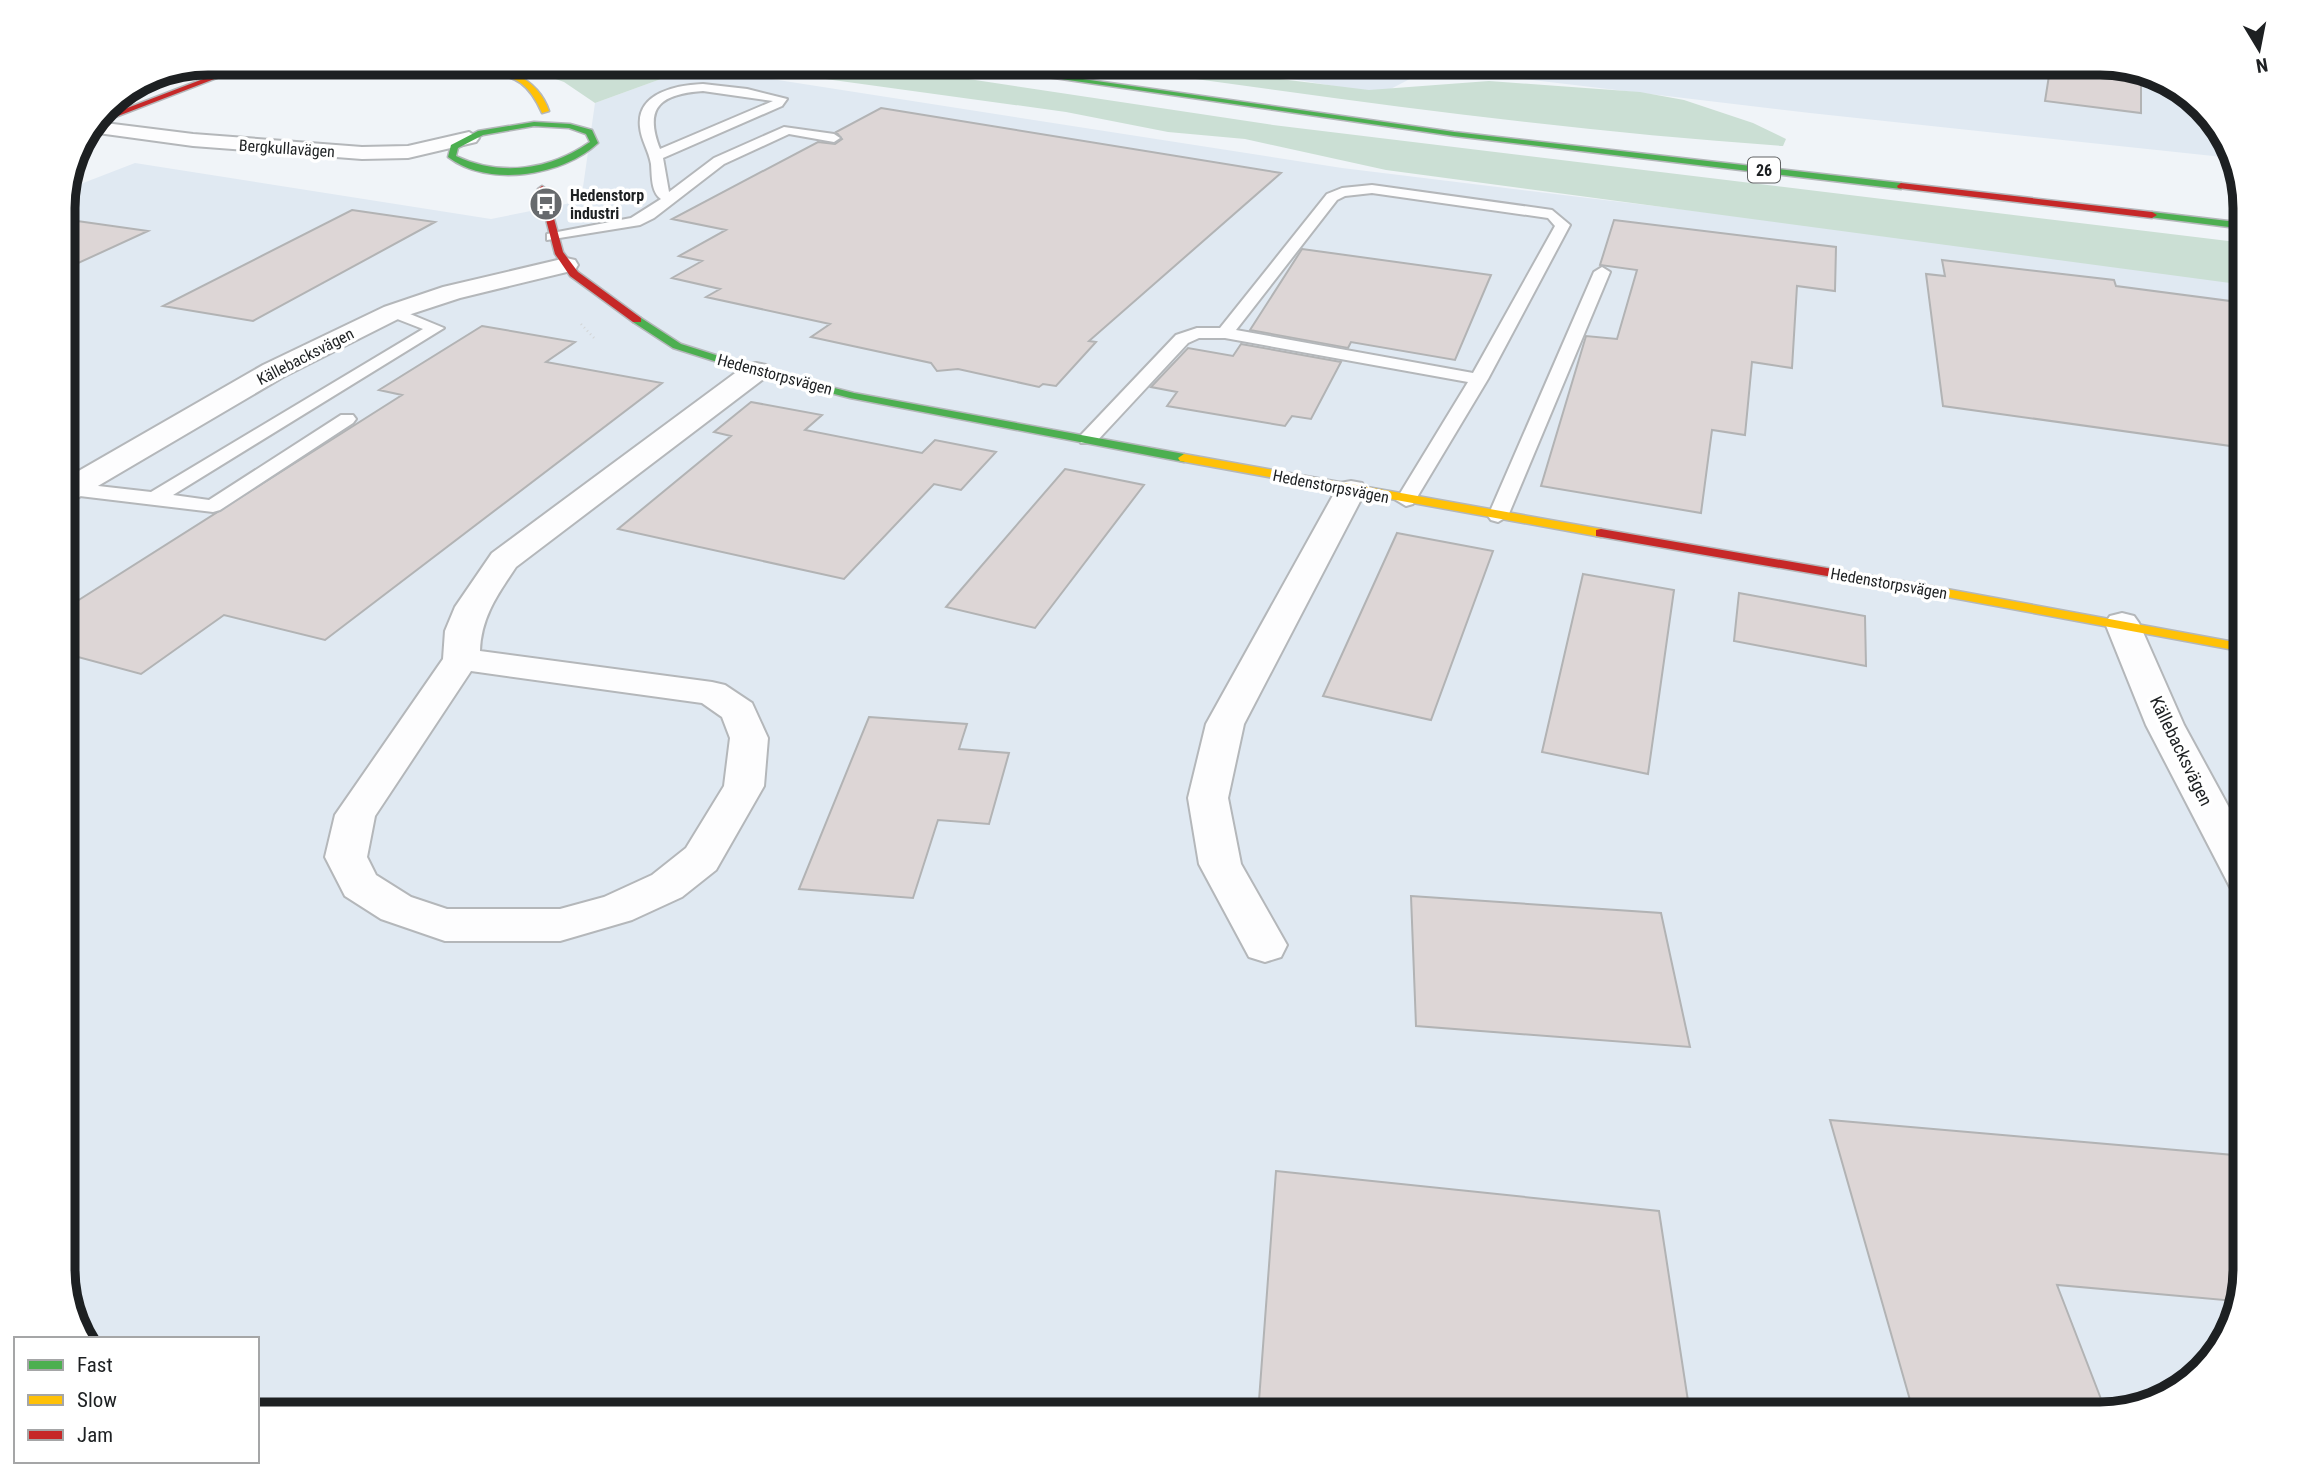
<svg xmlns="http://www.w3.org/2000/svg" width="2308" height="1477" viewBox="0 0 2308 1477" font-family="'Roboto Condensed',sans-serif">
<rect width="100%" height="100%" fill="#f0f4f8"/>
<path fill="#e0e9f2" d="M1198 63H2100L2180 87 2226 136 2232 158 1810 113 1431 68 1381 94Z
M694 67 1342 168 2245 278V1270L2221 1349 2172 1395 2100 1414H257V1339H81L63 1278 65 190 135 163 491 219 581 201 595 103Z"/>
<path fill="#cbdfd4" d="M511 63H863L1273 125 2245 243V285L1386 170 1245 139 1168 132 1066 112 761 70 694 67 595 103 564 82Z
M1083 63H1195L1265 77 1369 90 1489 81 1640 92 1684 100 1753 123 1786 139 1783 146C1549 130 1316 96 1083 63Z"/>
<path fill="#ddd6d6" stroke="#b2b3b4" stroke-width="2" d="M2051 63H2100L2141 75V113L2045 101Z
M881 108 1281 173 1089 341 1096 342 1056 386 1043 384 1039 387 958 369 937 371 931 363 811 337 830 324 706 297 720 289 672 278 702 261 679 256 726 230 672 219 818 142 835 144 842 139 836 132Z
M352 210 435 222 253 321 163 306Z
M63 219 148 231 63 270Z
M1614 220 1836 247 1835 291 1797 286 1792 368 1752 362 1745 435 1712 430 1701 513 1541 486 1586 336 1617 339 1637 270 1600 265Z
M1302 249 1491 275 1455 360 1351 342 1348 348 1250 330Z
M1942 260 2114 280 2116 286 2245 303V448L1943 406 1926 274 1945 276Z
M482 326 575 342 546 362 662 383 325 640 224 615 141 674 63 653V610L402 395 379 390Z
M1241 344 1341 362 1311 419 1292 416 1285 426 1167 406 1177 392 1151 387 1188 348 1233 356Z
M751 402 822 415 805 430 922 453 935 440 996 452 961 490 934 484 844 579 618 529 731 436 714 432Z
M1065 469 1144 485 1035 628 946 607Z
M1397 533 1493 551 1431 720 1323 696Z
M1583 574 1674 590 1648 774 1542 752Z
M1739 593 1865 616 1866 666 1734 641Z
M869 717 967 724 959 749 1009 753 989 824 938 820 913 898 799 889Z
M1411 896 1661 913 1690 1047 1416 1026Z
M1830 1120 2245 1156V1270L2235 1301 2057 1285 2106 1412 1914 1414Z
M1276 1171 1659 1211 1690 1414H1258Z"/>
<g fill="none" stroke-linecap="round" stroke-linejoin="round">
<defs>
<path id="lane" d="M703 84 747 89 787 99 782 106 663 158 669 192 714 158 784 127 834 134 840 138 834 142 789 134 724 164 654 218 640 225 547 240V234L631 218 661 199C651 192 652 176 651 164 649 151 641 140 640 127 636 92 678 85 703 84ZM703 91 773 101 660 149C643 106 662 94 703 91Z
M1372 185 1552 210 1570 225 1488 379 1413 504 1406 506 1396 500 1468 382 1225 338H1199L1188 343 1095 443H1081L1079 439 1081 435 1176 335 1197 328H1220L1327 194 1342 188ZM1372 193 1548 218 1555 226 1473 373 1236 330 1337 200 1345 196Z
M1602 267 1610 272 1508 516 1498 522 1491 520 1488 516 1594 272Z
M393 307 444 328 173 495 209 500 341 415H353L356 419 353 423 220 510 213 512 63 494V482L151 492 423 329 387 315V309Z"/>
<path id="street" d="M105 123 193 134 362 147 408 146 469 132 479 138 476 142 408 158 362 159 193 146 98 133 95 129 98 125Z
M566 258 575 260 578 265 575 270 460 298 402 317 283 377 74 500 63 502V480L263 365 384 307 443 287Z
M756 363 766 365 770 371 766 377 516 567C498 594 481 617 480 651L712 682 725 685 752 703 768 738 764 786 716 870 682 897 632 920 560 941H445L381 919 345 896 325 857 335 815 443 659 445 631 455 607 492 553 746 365ZM471 671 702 703 722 717 730 738 724 786 686 848 652 875 604 897 560 909H447L411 897 376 875 367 857 375 816Z
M1351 481 1362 483 1366 490 1244 724 1228 798 1241 864 1287 945 1281 957 1265 962 1249 957 1199 864 1188 798 1206 724 1336 490 1340 483Z
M2122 613 2134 616 2139 623 2184 725 2245 837V891L2230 887 2146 725 2105 623 2110 616Z"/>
<path id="fast" d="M951 63H970L1454 132 1901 183 1905 186 1901 189 1454 136Z
M534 122 570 124 592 130 598 143C563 176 488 188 448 157L451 145 478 131ZM534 126 569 128 586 134 590 142C550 170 501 177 456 156L458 148 483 135Z
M2152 212 2245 223V229L2149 217 2147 215Z
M633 318H641L681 344 760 369 854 393 1184 454 1190 458 1184 462 850 398 752 373 673 348 633 322Z"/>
<path id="slow" d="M466 63C500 63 538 77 549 111L542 113C522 67 502 81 466 63Z
M1184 454 1601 529 1608 533 1601 537 1180 461 1178 458Z
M1925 585 2245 644V652L1920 592 1918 589 1920 586Z"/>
<path id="jam" d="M245 63H256L92 126 96 120Z
M1901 183 2152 212 2157 215 2152 218 1898 188 1897 186Z
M542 186 546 189 563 252 578 272 641 318V322H633L570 276 555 254 538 189Z
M1601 529 1925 585 1932 589 1925 593 1596 536V530Z"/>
</defs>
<use href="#lane" stroke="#b4b7ba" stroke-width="4"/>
<use href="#street" stroke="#b4b7ba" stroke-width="4"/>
<use href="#fast" stroke="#b4b7ba" stroke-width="3"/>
<use href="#slow" stroke="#b4b7ba" stroke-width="3"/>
<use href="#jam" stroke="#b4b7ba" stroke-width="3"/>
<path stroke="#d3d5d6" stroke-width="2.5" stroke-dasharray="1 3.5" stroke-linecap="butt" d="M581 324 595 339"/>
<use href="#lane" fill="#fdfdfe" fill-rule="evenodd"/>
<use href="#street" fill="#fdfdfe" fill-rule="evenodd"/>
<use href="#fast" fill="#4caf50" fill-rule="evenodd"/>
<use href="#slow" fill="#ffc107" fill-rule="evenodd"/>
<use href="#jam" fill="#c62828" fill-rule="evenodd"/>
</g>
<defs>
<symbol id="bus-disc" viewBox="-11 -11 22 22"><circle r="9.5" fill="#676a6d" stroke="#fff"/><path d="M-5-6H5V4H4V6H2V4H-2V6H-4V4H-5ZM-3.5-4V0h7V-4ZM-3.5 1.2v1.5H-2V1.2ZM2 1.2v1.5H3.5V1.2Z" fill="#fff"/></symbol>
</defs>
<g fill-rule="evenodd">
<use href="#bus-disc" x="527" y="185" width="38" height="38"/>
</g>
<g text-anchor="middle" stroke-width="7" stroke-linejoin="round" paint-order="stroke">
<g font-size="16" fill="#1d2022" stroke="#fff">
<text transform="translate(287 148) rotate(4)" y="6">Bergkullavägen</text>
<text transform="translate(305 356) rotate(-27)" y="6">Källebacksvägen</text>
<text transform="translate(775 374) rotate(15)" y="6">Hedenstorpsvägen</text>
<text transform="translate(1331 486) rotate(11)" y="6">Hedenstorpsvägen</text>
<text transform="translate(1889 583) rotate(10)" y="6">Hedenstorpsvägen</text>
</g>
<rect fill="#fff" stroke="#616364" stroke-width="2" x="1748" y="157.5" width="32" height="25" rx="5"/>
<g font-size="16" font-weight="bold" fill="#1d2022">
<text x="1764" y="176">26</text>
</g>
<g font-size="16" font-weight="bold" fill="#1d2022" stroke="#fff" text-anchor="start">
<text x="570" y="201">Hedenstorp<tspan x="570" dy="18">industri</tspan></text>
</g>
<g font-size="18" fill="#1d2022" stroke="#fff">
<text transform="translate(2181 751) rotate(64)" y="6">Källebacksvägen</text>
</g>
</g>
<path d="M0 0H2308V1477H0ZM208 75H2100A133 133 0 0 1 2233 208V1269A133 133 0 0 1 2100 1402H208A133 133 0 0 1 75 1269V208A133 133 0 0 1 208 75Z" fill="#fff" fill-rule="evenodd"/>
<path fill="none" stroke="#1d2022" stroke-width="9" d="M208 75H2100A133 133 0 0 1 2233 208V1269A133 133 0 0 1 2100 1402H208A133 133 0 0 1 75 1269V208A133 133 0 0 1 208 75Z"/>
<rect x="14" y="1337" width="245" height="126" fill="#ffffff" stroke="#a5a6a7" stroke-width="2"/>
<rect x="28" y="1360" width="35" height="10" fill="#4caf50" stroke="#a5a6a7" stroke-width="2"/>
<text x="77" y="1372" font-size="21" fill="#1d2022">Fast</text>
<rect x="28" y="1395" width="35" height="10" fill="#ffc107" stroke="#a5a6a7" stroke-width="2"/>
<text x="77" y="1407" font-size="21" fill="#1d2022">Slow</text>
<rect x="28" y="1430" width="35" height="10" fill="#c62828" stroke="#a5a6a7" stroke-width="2"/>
<text x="77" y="1442" font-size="21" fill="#1d2022">Jam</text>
<g transform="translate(2259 49) rotate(170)" stroke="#ffffff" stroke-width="5" paint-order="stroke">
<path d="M0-5L12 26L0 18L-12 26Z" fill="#1d2022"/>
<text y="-10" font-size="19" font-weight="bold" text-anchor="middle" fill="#1d2022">N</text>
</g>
</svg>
